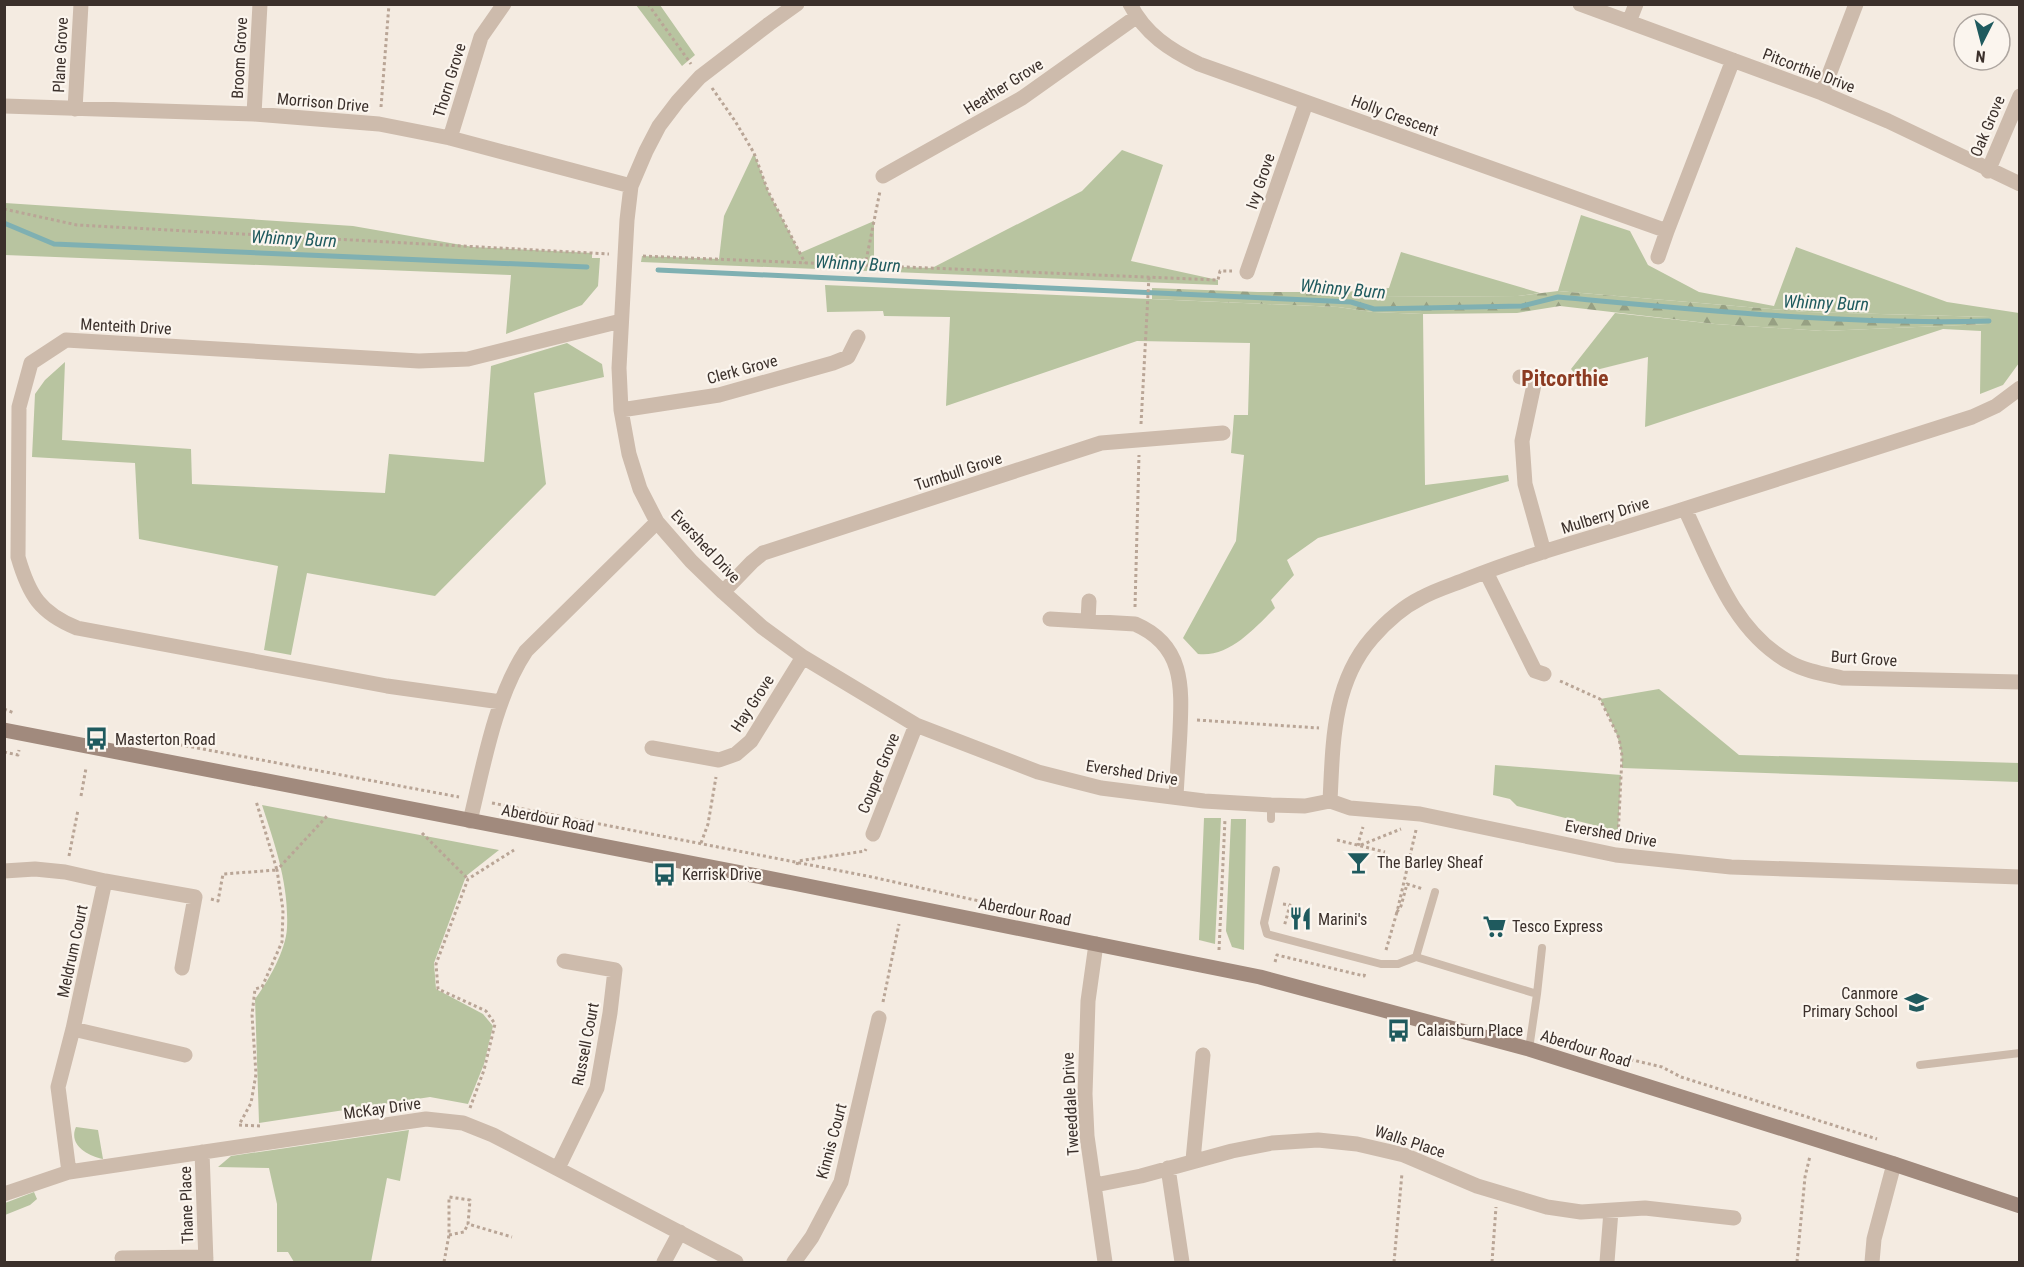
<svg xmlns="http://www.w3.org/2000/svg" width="2024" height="1267" viewBox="0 0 2024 1267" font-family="'Roboto Condensed',sans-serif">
<defs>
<pattern id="forest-firs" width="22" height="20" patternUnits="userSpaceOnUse" patternTransform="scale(1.5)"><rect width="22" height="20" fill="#b8c4a0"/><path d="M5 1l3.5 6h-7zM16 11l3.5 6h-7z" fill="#97a083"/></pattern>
</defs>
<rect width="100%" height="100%" fill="#f4ebe1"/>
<path fill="#b8c4a0" d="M636 5H660L695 55 682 66Z
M1122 150 1163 165 1131 261 1218 280V285L641 262 642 256 719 259 724 216 754 153 768 191 800 253 874 221V266L932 268 1082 191Z
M5 203 353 226 473 247 592 253V258H600L598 286 582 305 506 334 511 275 5 255Z
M1581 215 1630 231 1648 265 1699 292 1774 306 1796 247 1947 302 2019 313V363L2003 385 1980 394 1981 331 1943 329 1645 427 1648 357 1576 375 1571 369 1615 313 1715 324 1823 331 1987 324 1990 317 1807 312 1558 291Z
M1401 252 1540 293 1518 296 1376 297 1345 292 1389 288Z
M825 285 1338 307 1373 312 1423 314 1425 485 1508 475 1509 481 1318 538 1287 560 1294 575 1271 600 1275 608C1255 628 1229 658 1198 654L1183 638 1236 541 1244 455 1231 453 1234 415H1248L1250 343 1137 341 946 406 950 317 884 316 883 311 827 312Z
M567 343 602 364 604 377 534 393 546 484 435 596 307 573 291 655 264 650 278 566 139 539 135 463 32 457 35 394 45 380 65 362 62 440 191 449 192 484 385 493 389 454 484 462 491 366Z
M1659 689 1739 755 2019 763V782L1622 768C1623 741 1612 723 1600 699Z
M1495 765 1621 775 1618 831 1517 806 1510 799 1493 795Z
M262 805 499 850 466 876 434 963 436 989 483 1014 493 1026 484 1064 468 1104 430 1097 259 1123 255 999C268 982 286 950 287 928 289 884 275 845 262 805Z
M1204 818H1221L1215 944 1199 940Z
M1231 819H1246L1244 950 1232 947 1226 931Z
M76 1127 98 1130 103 1159C88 1156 68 1145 76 1127Z
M409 1130 400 1181 387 1178 371 1262H294L288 1252H277V1204L269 1168 218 1167 231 1156Z
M34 1192 37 1199 30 1205 5 1215V1203Z"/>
<path fill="url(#forest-firs)" d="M1152 288 1258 292H1345L1376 297 1518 296 1558 291 1807 312 1991 317 1988 324 1823 331 1715 324 1560 306 1517 313 1423 314 1373 312 1338 307 1152 299Z"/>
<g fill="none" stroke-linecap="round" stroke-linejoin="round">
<path stroke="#7fb0b2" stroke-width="5" d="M4 223 54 244 587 267
M658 270 1351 302 1374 309 1522 306 1558 297C1702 310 1845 325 1989 321"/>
<path stroke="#b9a596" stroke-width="3" stroke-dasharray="3 3" stroke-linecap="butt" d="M648 4 691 64
M712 88 735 121 754 153 768 191 805 263
M381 107 389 4
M4 209 77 225 609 254
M643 256 1218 280 1220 271H1232
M865 266 880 191
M1141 424 1149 276
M1135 607 1139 455
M1560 681 1600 699 1619 738 1622 756 1618 838
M4 709 14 713
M1197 720 1319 728
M144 738 459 797
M4 752 18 755 19 750
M81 796 86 768
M492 803 872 877 1015 909
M1416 830 1397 912 1401 906 1407 884 1423 889
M422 833 468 879
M1337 840 1385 852
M701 843 708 824 716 777
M1360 845 1358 844 1363 827
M1361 845 1401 829
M69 856 78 810
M797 865 798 861 865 851 866 849
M211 899 218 901 223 874 277 870 256 801
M1283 904 1290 905 1284 927
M1219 950 1225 819
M1386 950 1397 912
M1275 962 1277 955 1364 976 1365 973
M883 1002 899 924
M1544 1034 1624 1058 1662 1067 1681 1077 1877 1139
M470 1108 484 1070 495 1024 486 1011 438 989 436 964 468 879 514 850
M260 1126 239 1125 251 1103 256 1074 252 1015 255 989 262 987 282 942 283 910 277 870 328 815
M449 1235 464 1232 468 1224
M444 1262 449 1235V1197L470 1200 468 1224 512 1237
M1394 1262 1402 1173
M1492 1262 1496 1207
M1797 1262 1805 1177 1810 1156"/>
<path stroke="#cdbbac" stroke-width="8" d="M1271 819V805
M1276 870 1264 923 1267 934 1381 964H1398L1416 957
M1435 892 1416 957 1537 994 1529 1049
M1537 994 1542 948
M1920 1065 2020 1053"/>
<path stroke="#cdbbac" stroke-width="15" d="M797 4 769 24 700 77 678 101 659 126 646 151 631 186 627 220 619 368 621 410 629 454 640 489 657 522 691 561 723 592 762 627 803 657 916 725 1038 772 1101 788 1204 801 1271 805 1305 806 1330 801 1350 808 1420 814 1616 855 1731 867 2020 877
M1130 4C1145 34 1170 50 1199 64L1667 231 1733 60
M1580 4 1822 93 1888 121 2020 184
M1629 22 1636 4
M1822 93 1856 4
M4 106 254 114 379 124 450 138 631 186
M75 109 81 4
M254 114 260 4
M450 138 481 37 504 4
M1988 171 2020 96
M883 176 1022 98 1136 17
M1658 257 1667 231
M1247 272 1306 103
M1520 377 1535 380 1522 441 1525 484 1544 552
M621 410 719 395 833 363 848 357 858 337
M1685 509C1711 564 1733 631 1789 662 1805 671 1824 674 1842 678L2020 682
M1486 572 1535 671 1544 674
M723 592 752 562 763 553 1101 443 1223 433
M1050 619 1135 624C1184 645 1182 686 1180 731 1179 753 1177 775 1176 797
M1088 621 1089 601
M501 702 387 686 77 628C40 613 29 595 18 557L19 407 31 363 66 340 419 361 468 359 621 321
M652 748 719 760 736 754 751 741 803 657
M1330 801C1333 744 1332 684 1372 638 1386 622 1403 607 1421 598 1435 590 1452 585 1467 579 1539 550 1614 532 1687 508 1782 478 1877 447 1972 417L1996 406 2020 388
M470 821C483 768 495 697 526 651L657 522
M873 834 916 725
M4 871 35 869 65 872 105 881 195 897 182 968
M1096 944 1088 1001 1085 1094 1087 1136 1105 1262
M73 1029 185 1055
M202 1152 206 1262
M1193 1160 1203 1055
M558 1168 597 1088 610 1013 615 970 564 961
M1168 1168 1182 1262
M69 1172 58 1087 73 1029 105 881
M1095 1185 1141 1176 1232 1151 1272 1143 1318 1140 1357 1144 1404 1155 1477 1186 1547 1207 1581 1212 1645 1208 1734 1218
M4 1194 69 1172 426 1119 463 1123 493 1135 736 1262
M122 1258 206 1257
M664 1262 680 1232
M794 1262 812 1237 841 1182 879 1018
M1607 1262 1611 1211
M1872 1262 1874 1239 1894 1164"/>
<path stroke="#a18a7d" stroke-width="15" d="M4 730 793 883 1260 977 1529 1049 1894 1164 2020 1206"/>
</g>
<defs>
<symbol id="bus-bare" viewBox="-9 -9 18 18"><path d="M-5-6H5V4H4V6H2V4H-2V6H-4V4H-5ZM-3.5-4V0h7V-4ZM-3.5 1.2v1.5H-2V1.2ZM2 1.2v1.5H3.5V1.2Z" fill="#1f5a5e" stroke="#fbf5ee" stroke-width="2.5" paint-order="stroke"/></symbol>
<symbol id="bar-bare" viewBox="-9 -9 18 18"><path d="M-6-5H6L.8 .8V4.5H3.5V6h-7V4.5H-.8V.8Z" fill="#1f5a5e" stroke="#fbf5ee" stroke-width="2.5" paint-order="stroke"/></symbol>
<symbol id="restaurant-bare" viewBox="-9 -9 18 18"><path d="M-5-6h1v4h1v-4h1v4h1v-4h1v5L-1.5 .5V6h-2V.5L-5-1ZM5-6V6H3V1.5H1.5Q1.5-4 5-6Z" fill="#1f5a5e" stroke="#fbf5ee" stroke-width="2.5" paint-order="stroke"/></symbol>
<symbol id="supermarket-bare" viewBox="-9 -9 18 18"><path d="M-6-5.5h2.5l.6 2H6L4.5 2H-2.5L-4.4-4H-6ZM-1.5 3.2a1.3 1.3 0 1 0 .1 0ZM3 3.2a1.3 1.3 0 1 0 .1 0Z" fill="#1f5a5e" stroke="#fbf5ee" stroke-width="2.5" paint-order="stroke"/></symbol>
<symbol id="school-bare" viewBox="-9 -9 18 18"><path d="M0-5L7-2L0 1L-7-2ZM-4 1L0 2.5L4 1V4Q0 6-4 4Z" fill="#1f5a5e" stroke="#fbf5ee" stroke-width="2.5" paint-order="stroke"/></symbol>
</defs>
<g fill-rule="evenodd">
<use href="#bus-bare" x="80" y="722" width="33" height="33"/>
<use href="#bar-bare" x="1342" y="846" width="33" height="33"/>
<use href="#bus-bare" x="648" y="858" width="33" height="33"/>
<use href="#restaurant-bare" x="1284" y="902" width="33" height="33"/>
<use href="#supermarket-bare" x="1478" y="910" width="33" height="33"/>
<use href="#school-bare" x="1900" y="986" width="33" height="33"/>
<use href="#bus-bare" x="1382" y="1014" width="33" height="33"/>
</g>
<g text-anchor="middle" stroke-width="4.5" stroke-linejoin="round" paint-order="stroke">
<g font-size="16" fill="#3b302b" stroke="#fbf5ee">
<text transform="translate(60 55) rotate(-87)" y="6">Plane Grove</text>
<text transform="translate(239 58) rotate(-87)" y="6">Broom Grove</text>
<text transform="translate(1809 70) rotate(21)" y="6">Pitcorthie Drive</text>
<text transform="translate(449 80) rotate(-73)" y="6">Thorn Grove</text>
<text transform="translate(1003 86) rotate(-32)" y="6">Heather Grove</text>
<text transform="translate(323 102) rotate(5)" y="6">Morrison Drive</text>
<text transform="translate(1395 115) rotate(20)" y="6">Holly Crescent</text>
<text transform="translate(1987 126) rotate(-67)" y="6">Oak Grove</text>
<text transform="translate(1260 181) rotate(-71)" y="6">Ivy Grove</text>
<text transform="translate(126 326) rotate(3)" y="6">Menteith Drive</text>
<text transform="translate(742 369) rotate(-15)" y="6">Clerk Grove</text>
<text transform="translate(958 471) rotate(-18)" y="6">Turnbull Grove</text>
<text transform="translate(1605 515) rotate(-17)" y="6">Mulberry Drive</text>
<text transform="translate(706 546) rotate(47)" y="6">Evershed Drive</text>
<text transform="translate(1864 658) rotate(4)" y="6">Burt Grove</text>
<text transform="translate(752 703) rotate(-57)" y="6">Hay Grove</text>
<text transform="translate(1132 772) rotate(9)" y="6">Evershed Drive</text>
<text transform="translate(878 773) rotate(-68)" y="6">Couper Grove</text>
<text transform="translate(548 818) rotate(11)" y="6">Aberdour Road</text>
<text transform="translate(1611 833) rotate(10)" y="6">Evershed Drive</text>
<text transform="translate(1025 911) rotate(11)" y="6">Aberdour Road</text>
<text transform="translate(72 951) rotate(-78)" y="6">Meldrum Court</text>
<text transform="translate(585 1044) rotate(-79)" y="6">Russell Court</text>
<text transform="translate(1586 1048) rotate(17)" y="6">Aberdour Road</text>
<text transform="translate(1070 1104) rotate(-93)" y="6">Tweeddale Drive</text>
<text transform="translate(382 1108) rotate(-8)" y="6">McKay Drive</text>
<text transform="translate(831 1141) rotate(-75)" y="6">Kinnis Court</text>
<text transform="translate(1410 1141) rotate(18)" y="6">Walls Place</text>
<text transform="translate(186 1205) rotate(-92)" y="6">Thane Place</text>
</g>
<g font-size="16" fill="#3b302b" stroke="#fbf5ee" text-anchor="start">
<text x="115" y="745">Masterton Road</text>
<text x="1377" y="868">The Barley Sheaf</text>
<text x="682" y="880">Kerrisk Drive</text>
<text x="1318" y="925">Marini's</text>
<text x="1512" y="932">Tesco Express</text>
<text x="1898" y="999" text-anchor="end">Canmore<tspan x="1898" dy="18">Primary School</tspan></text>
<text x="1417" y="1036">Calaisburn Place</text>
</g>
<g font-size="18" font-style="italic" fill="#1f5a5e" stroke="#fbf5ee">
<text transform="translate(294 239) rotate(3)" y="6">Whinny Burn</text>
<text transform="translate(858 264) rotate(3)" y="6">Whinny Burn</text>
<text transform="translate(1343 289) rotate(5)" y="6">Whinny Burn</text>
<text transform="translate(1826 303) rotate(2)" y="6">Whinny Burn</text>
</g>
<g font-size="22" font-weight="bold" fill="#8c3b22" stroke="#fbf5ee">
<text x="1565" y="386">Pitcorthie</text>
</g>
</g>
<rect width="2024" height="1267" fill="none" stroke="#3b302b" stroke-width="12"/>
<g transform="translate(1982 42) rotate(186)"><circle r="28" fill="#fbf5ee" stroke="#aea6a0" stroke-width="1.5"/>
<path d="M0-4.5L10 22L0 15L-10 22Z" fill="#1f5a5e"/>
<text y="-9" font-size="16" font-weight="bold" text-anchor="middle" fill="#3b302b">N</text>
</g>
</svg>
